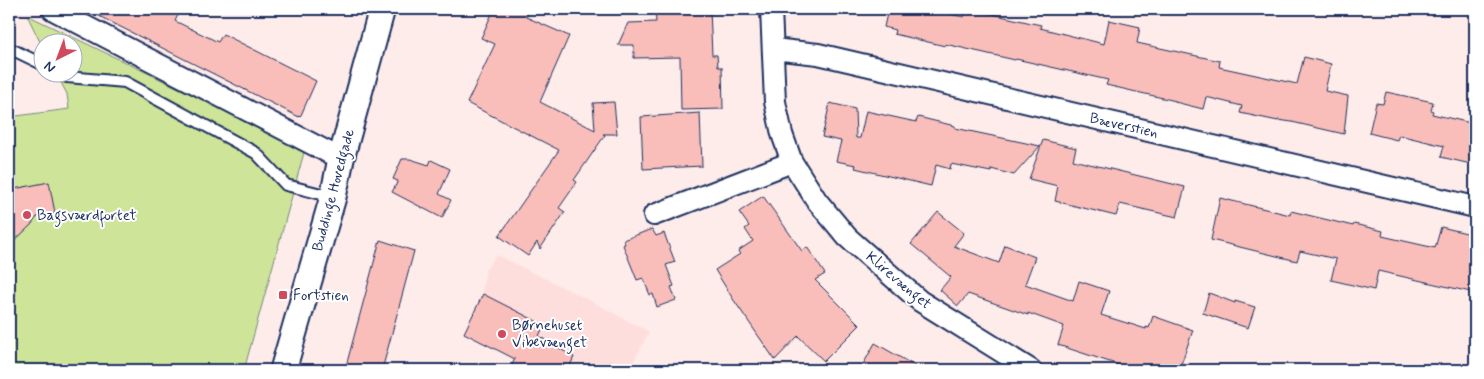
<svg xmlns="http://www.w3.org/2000/svg" width="1484" height="379" viewBox="0 0 1484 379" font-family="Mynerve,sans-serif">
<rect width="100%" height="100%" fill="#feecea"/>
<filter id="ink" filterUnits="userSpaceOnUse"><feTurbulence type="fractalNoise" baseFrequency=".02" numOctaves="2"/><feDisplacementMap in="SourceGraphic" scale="10" xChannelSelector="R" yChannelSelector="G"/><feConvolveMatrix kernelMatrix="1 2 1 2 8 2 1 2 1" color-interpolation-filters="sRGB"/></filter>
<g filter="url(#ink)">
<path fill="#fddedc" d="M497 255 591 301 649 332 629 370H512L511 367 515 359 464 333 481 298 486 269Z"/>
<path fill="#cee499" stroke="#748a7c" d="M27 15 305 149 244 370H9V117L69 109 67 94 56 73 72 72V42H42V46Z"/>
<path fill="#fabeba" stroke="#1b2f5e" d="M85 9H181L175 21 218 42 223 34 316 81 301 115 299 117Z
M494 9H530L526 17 569 36 540 102 595 130 593 103 614 102 617 134H603L605 135 574 180 577 182 559 208 565 212 540 249 537 242 528 256 499 236 559 150 467 103 495 44 481 38Z
M655 9H710L712 55H717L718 67H722L723 109 681 110 680 57 634 58V45H618L628 23 656 22Z
M888 9H925L964 17 967 9H970L1027 22 1041 25 1040 28 1104 44 1109 20 1140 27 1137 43 1220 61 1219 67 1297 84 1304 57 1331 64 1325 91 1348 96 1344 134 1292 122 1278 120V121L1240 113 1242 106 1206 97 1203 109 1175 102 1176 101 1106 85 1108 80 1016 59 1015 60 945 44V46L894 34 895 30 884 27Z
M1386 92 1433 102 1431 110 1433 111 1432 114 1475 124V165L1441 157 1444 146 1399 135 1397 140 1369 133 1376 103 1383 104Z
M830 103 855 109 856 138H860L866 111 916 122 918 117 955 126V128L1040 146 1014 175 991 169V172L951 164 950 169 936 165 931 186 855 168 856 165 836 161 841 141 822 137Z
M700 113 702 166 643 169 641 117Z
M1043 140 1076 148 1073 160 1185 187 1177 217 1120 204 1116 216 1055 201 1058 186 1029 179Z
M402 159H410L429 165 431 160 450 169 439 194 451 200 442 218 392 192 398 181 393 179Z
M49 182 55 213 37 217 31 225 9 246V190Z
M763 196 802 251 807 247 825 274 815 280 860 325 824 361 798 336 775 360 733 299 715 270 740 254 738 251 753 241 745 229 749 226 739 212Z
M1220 198 1290 215 1291 211 1353 226 1354 224 1383 231 1382 236 1435 248 1441 227 1475 235V293L1378 271 1374 290 1331 280 1336 259 1300 251 1297 261 1211 240Z
M938 212 964 233 954 246 999 263 1005 245 1035 257 1025 284 1073 301 1079 281 1109 291 1101 315 1146 329V327L1149 328 1153 316 1193 330 1179 370H1120L1122 366 1058 345 1064 326 1028 313V315L968 294 958 306 940 290 951 277 911 244Z
M652 229 656 236 664 233 675 262 666 265 674 286 671 287 676 300 657 307 653 294 650 295 643 278 637 280 623 245 625 244 623 240Z
M380 240 414 251 382 370H345Z
M1209 293 1235 303V301L1255 307 1248 328 1203 313Z
M483 294 544 325 539 336 574 357 568 370H509L515 359 464 333Z
M875 343 922 370H860Z"/>
<g fill="none" stroke-linecap="round" stroke-linejoin="round">
<defs>
<path id="service" d="M9 48 42 64
M59 72 67 77 125 82 256 153 286 185 333 197"/>
<path id="minor" d="M52 9 341 159
M771 9 775 102 782 134 792 162 817 201 847 237 920 301 1031 370
M773 49 818 54 1475 207
M654 215 792 162"/>
<path id="tertiary" d="M283 370 333 197 341 159 382 9"/>
</defs>
<use href="#service" stroke="#1b2f5e" stroke-width="14"/>
<use href="#minor" stroke="#1b2f5e" stroke-width="24"/>
<use href="#tertiary" stroke="#1b2f5e" stroke-width="29"/>
<use href="#service" stroke="#fff" stroke-width="10"/>
<use href="#minor" stroke="#fff" stroke-width="20"/>
<use href="#tertiary" stroke="#fff" stroke-width="25"/>
</g>
</g>
<g fill="#d1495b" stroke="#fff" stroke-width="2">
<circle cx="27" cy="215" r="5"/>
<rect x="278" y="290" width="10" height="10" rx="2.5"/>
<circle cx="502" cy="334" r="5"/>
</g>
<g text-anchor="middle" stroke-width="4" stroke-linejoin="round" paint-order="stroke">
<g font-size="15" fill="#1b2f5e" stroke="#fff">
<text transform="translate(1124 125) rotate(13)" y="5">Bæverstien</text>
<text transform="translate(333 190) rotate(-75)" y="5">Buddinge Hovedgade</text>
<text transform="translate(899 280) rotate(40)" y="5">Klirevænget</text>
</g>
<g font-size="15" fill="#1b2f5e" stroke="#fff" text-anchor="start">
<text x="37" y="220">Bagsværdfortet</text>
<text x="293" y="300">Fortstien</text>
<text x="512" y="330">Børnehuset<tspan x="512" dy="17">Vibevænget</tspan></text>
</g>
</g>
<rect width="1484" height="379" fill="none" stroke="#fff" stroke-width="30"/>
<rect x="15" y="15" width="1454" height="349" fill="none" stroke="#1b2f5e" stroke-width="2" filter="url(#ink)"/>
<g transform="translate(58 58) rotate(222)"><circle r="24" fill="#ffffff" stroke="#a4acbf"/>
<path d="M0-4L9 19L0 12L-9 19Z" fill="#d1495b"/>
<text y="-8" font-size="14" font-weight="bold" text-anchor="middle" fill="#1b2f5e">N</text>
</g>
</svg>
